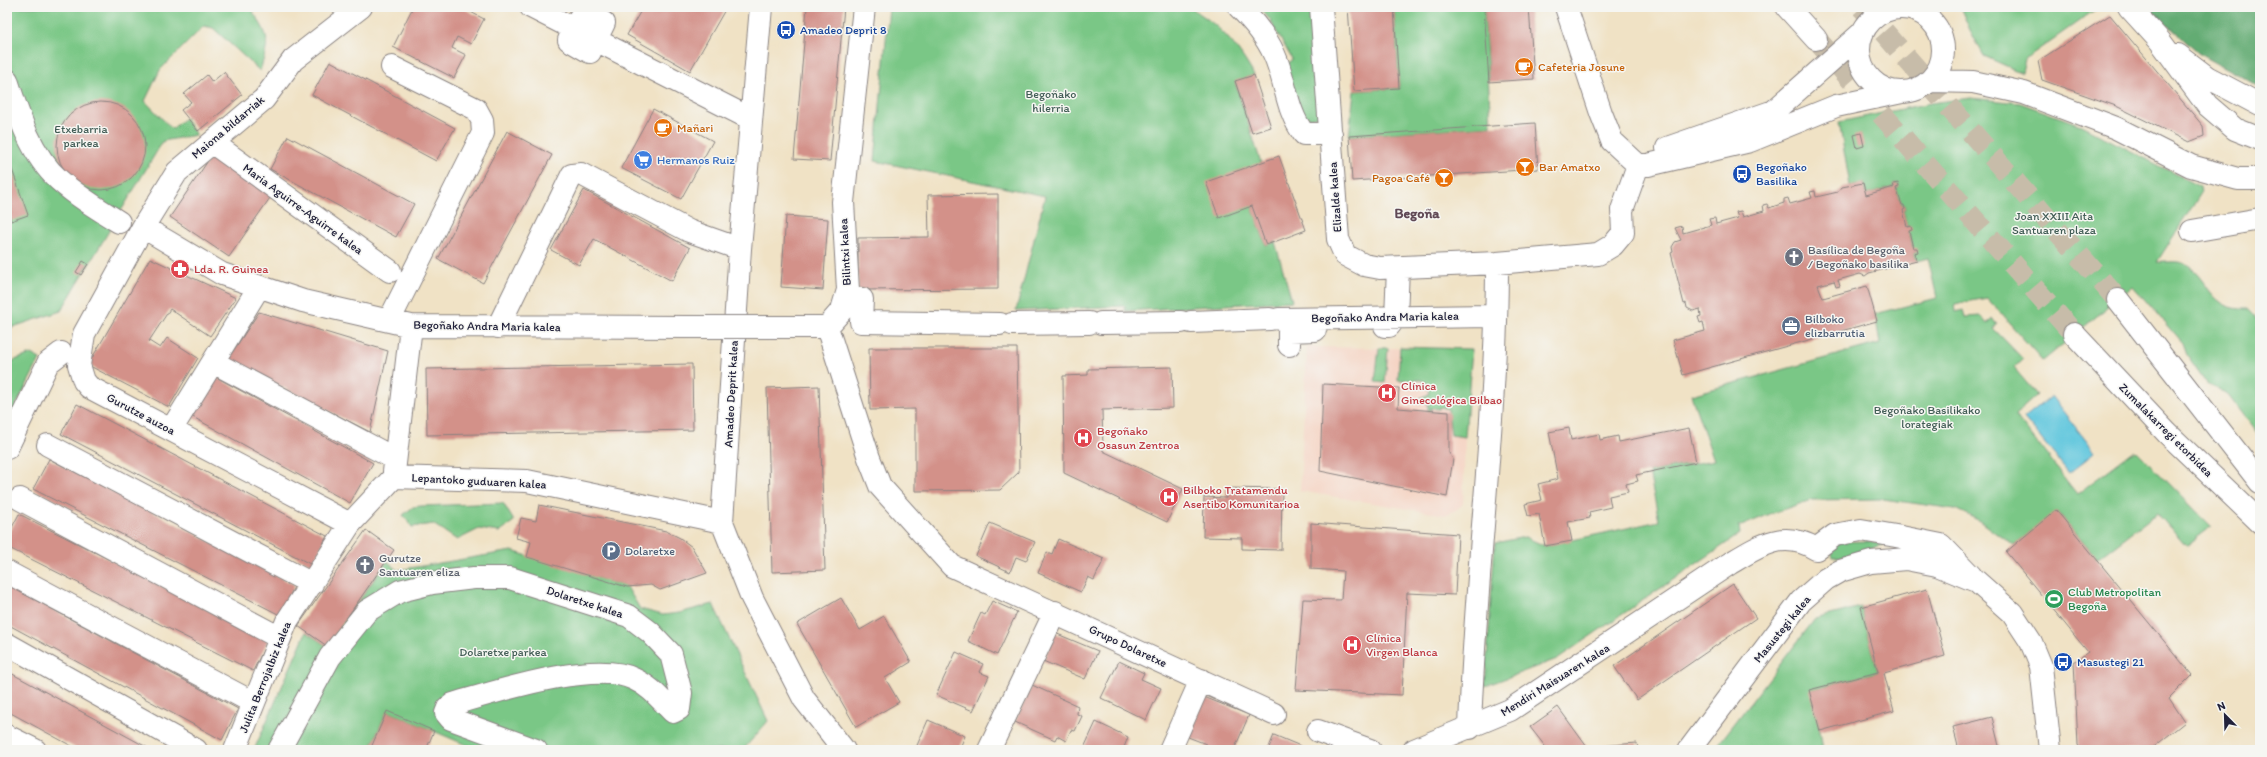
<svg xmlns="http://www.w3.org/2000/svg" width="2267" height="757" viewBox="0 0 2267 757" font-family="Itim,sans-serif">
<rect width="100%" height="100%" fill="#f6f6f2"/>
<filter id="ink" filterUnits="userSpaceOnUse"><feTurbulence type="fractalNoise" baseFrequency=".025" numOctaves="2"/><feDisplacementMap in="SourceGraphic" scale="8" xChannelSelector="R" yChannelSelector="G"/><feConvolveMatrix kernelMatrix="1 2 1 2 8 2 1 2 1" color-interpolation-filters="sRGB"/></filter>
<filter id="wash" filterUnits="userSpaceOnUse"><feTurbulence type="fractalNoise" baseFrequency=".012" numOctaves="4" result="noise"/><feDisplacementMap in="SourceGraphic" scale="16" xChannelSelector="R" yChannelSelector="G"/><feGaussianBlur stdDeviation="0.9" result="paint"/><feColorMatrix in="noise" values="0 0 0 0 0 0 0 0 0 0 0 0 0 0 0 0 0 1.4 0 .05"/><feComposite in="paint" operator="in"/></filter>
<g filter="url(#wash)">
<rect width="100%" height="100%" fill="#f0e2c5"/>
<path fill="#f5d3c2" d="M1307 347 1472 349 1465 437 1463 504 1456 510 1445 515 1300 491Z"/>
<path fill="#7ac786" stroke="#4e7460" d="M7 7H256L253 12C271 38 269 41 260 71L213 28 204 26 160 70 145 101 172 129 185 118 196 135 163 141 61 311 7 329Z
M889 7H1189C1220 25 1236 44 1254 75L1235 82 1261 163 1252 206 1266 245 1275 242 1292 301 1125 311V306L1016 311 1045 196 875 161Z
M1259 7H1313L1320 116 1310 118 1303 115 1285 68 1292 59 1270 20Z
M1394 7H1484L1491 126 1349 136 1354 91 1399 88Z
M1960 7H2099L2025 59 2022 73 1984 56 1970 30Z
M1971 98 2020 103 2081 125 2200 187 2201 193 2157 262C2164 263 2178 260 2185 264 2210 279 2209 311 2248 309L2260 322V437L2228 394 2208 385 2187 355 2183 344 2133 286 2043 361 1987 298 1955 304 1956 312 1963 310 1965 317 1981 316 1987 324 1992 318 1997 325 1993 328 2023 359 2014 368 2037 395 2015 415 2077 494 2135 450 2211 527 2186 546 2157 513 2097 559 2057 511 2013 546 1978 520 1955 509 1883 499 1811 500 1770 514 1739 527 1740 534 1557 659 1485 686 1495 543 1525 537 1545 546 1659 521 1649 472 1714 460 1691 395 1880 343 1875 314 1937 298 1928 258 1917 261 1914 253 1917 252 1913 248 1909 231 1911 230 1910 227H1907L1903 210 1905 209 1904 205H1902L1896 188 1899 187 1898 183 1893 184 1894 187 1866 195 1863 183 1850 186 1839 122 1930 103Z
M1400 347 1472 349 1465 437 1451 435 1448 409 1441 407 1439 409 1430 408 1431 411H1428V402L1415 400 1429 394 1427 383 1421 380H1398Z
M1379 348H1388L1385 383 1375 382Z
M31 354 40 359 7 423V363Z
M503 503 514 521 499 532 479 529 457 540 433 524 412 527 403 515 413 507 421 506Z
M1869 541 1885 544 1838 557H1833L1830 548 1838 542Z
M512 551 627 587 640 609 663 615 679 613 713 604 768 721 743 750H478L387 711 370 750H254L306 632 327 646 387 561 398 570Z
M1861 607 1878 672 1810 690 1820 731 1823 750H1714L1815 619Z"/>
<path fill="#63ac73" stroke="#426757" d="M2149 7H2260V87L2198 53Z"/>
<path fill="#5fc6dd" stroke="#40748c" d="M2051 396 2095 452 2069 473 2024 418Z"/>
<g id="blocks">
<path fill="#d39189" d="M413 7H461L484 19 471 44 457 37 452 48 466 55 454 78 393 47Z
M643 7H725L726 8 690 71 627 35Z
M807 7H844L830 161 794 159Z
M1348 7H1394L1399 88 1354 91Z
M1484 7H1529L1534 79 1489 82Z
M2110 15 2203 126 2204 136 2189 142 2116 106 2042 80 2038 61Z
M330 61 455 128 436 161 312 95Z
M224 72 242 95 198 131 181 110 191 102 184 94 207 75 212 82Z
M1254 75 1271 127 1252 133 1235 81Z
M57 146a44 44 0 1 1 88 0a44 44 0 1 1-88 0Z
M653 109 713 141 681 199 621 168Z
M1535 123 1538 169 1352 181 1349 136Z
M507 131 552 155 483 283 438 259Z
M1861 133 1864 146 1857 148 1854 135Z
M288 136 414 204 396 237 270 169Z
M7 155 28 215 11 221 7 208Z
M212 155 272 195 229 257 170 217Z
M1279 156 1306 230 1266 245 1252 206 1219 218 1206 182Z
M1863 183 1866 195 1894 187 1893 184 1898 183 1899 187 1896 188 1902 205H1904L1905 209 1903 210 1907 227 1911 226 1912 230 1909 231 1913 248H1917L1918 252 1914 253 1917 261 1869 273 1865 276 1860 274 1838 280 1840 286 1836 287 1834 281 1818 285 1823 298 1867 286 1877 321 1683 375 1673 340 1705 331 1703 322 1700 323 1698 317 1701 316 1700 309 1693 311 1687 308 1686 303 1684 304 1671 253 1673 252 1672 247 1675 242 1681 240 1675 228 1682 226 1683 233 1711 225 1709 219 1715 218 1716 224 1738 218 1736 212 1741 211 1743 217 1764 211 1763 205 1767 204 1769 208 1784 203V199L1788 198 1790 204 1812 198 1810 192 1815 191 1816 197 1838 192 1842 187Z
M584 190 690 248 672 281 594 239 579 265 551 250Z
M998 194V289L858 290V238L929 237 928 195Z
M786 216 828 219 823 290 781 287Z
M150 258 236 298 210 336 170 309 149 341 160 348 167 338 198 358 169 407 88 365Z
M83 261 88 264 81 275 76 272Z
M259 312 388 351 370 432 228 359Z
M869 348H1017L1019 472 1000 490 915 491V409L870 410Z
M692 364 693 430 427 435 426 369Z
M1172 367 1173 408 1102 410 1103 451 1183 489 1167 522 1064 473 1063 376 1088 375V369Z
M214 376 373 463 350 503 191 416Z
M1323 384 1399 388 1398 408 1449 412V453L1453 459 1447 497 1320 471Z
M819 386 825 570 772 572 767 388Z
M77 404 327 536 312 565 61 434Z
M1569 428 1571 440 1599 434 1600 440 1618 436 1619 442 1689 428 1696 462 1636 475 1638 481 1626 484 1628 492 1609 496 1611 507 1589 512 1590 518 1568 522 1572 541 1545 546 1539 514 1528 516 1525 504 1542 500 1538 484 1558 479 1549 432Z
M49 459 295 585 280 615 33 489Z
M1226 488 1282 489 1281 550 1242 549V538L1203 537 1204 497 1226 498Z
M539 505 666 531 680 538 692 547 707 573 660 590 651 585 627 587 527 557 531 542 516 538 521 518 536 521Z
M2056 510 2192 675 2169 698 2185 722 2150 750H2081L2078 745 2074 662 2088 652 2006 552Z
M19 514 268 640 253 671 7 547V537Z
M990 523 1035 542 1026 561 1016 557 1010 572 976 556Z
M1311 523 1458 534 1455 595 1407 593 1402 695 1296 690 1303 599 1341 600 1343 571 1311 569Z
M366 530 394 550 327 646 298 626Z
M1058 539 1104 559 1094 580 1088 577 1081 592 1038 573 1047 552 1052 554Z
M1733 584 1756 618 1637 700 1614 666Z
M7 585 238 709 222 740 7 624Z
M1927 589 1945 656 1884 673 1894 711 1820 731 1809 690 1878 672 1861 607Z
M841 598 860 630 884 616 911 662 885 678 899 702 856 727 797 624Z
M992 601 1017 612 997 655 968 641 981 613 985 615Z
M1055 633 1098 651 1085 679 1043 661Z
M956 652 983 664 979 672 989 676 973 711 936 695Z
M1119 661 1144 673 1141 679 1161 688 1146 720 1101 698Z
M7 671 152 750H79L7 711Z
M1032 685 1078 706 1077 714 1082 716 1075 731 1071 730 1066 741 1057 736 1055 740 1015 722Z
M1204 697 1249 715 1234 750H1204L1206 744 1188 737Z
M1558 707 1587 747 1637 743 1638 750H1548L1530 727Z
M387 711 434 731 426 750H370Z
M1992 717 2000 750H1959L1953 727Z
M928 720 965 736 959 750H915Z
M1096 722 1128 737 1123 750H1083Z
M1274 735 1310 750H1268Z"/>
</g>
</g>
<g filter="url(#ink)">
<use href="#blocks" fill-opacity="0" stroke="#898280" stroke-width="1"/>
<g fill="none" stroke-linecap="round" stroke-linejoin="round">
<path stroke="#c7bca9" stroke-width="22" stroke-dasharray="22 11" stroke-linecap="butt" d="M1862 7 2118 300
M1816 39 2074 334"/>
<defs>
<path id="minor" d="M531 7 751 119
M761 7 740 249 722 522 752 598 804 699 844 750
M1239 7C1252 20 1266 36 1274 54 1286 80 1286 111 1304 134H1331
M1321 7 1338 239 1345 255 1364 265 1380 268 1497 263 1598 254 1613 245 1623 233 1622 210 1638 165
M1566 7 1601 113 1612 141 1638 165H1648L1750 141 1836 106 1902 92
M2129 7 2160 41 2207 105 2235 129 2260 139
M1859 50a42 42 0 1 1 84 0a42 42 0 1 1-84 0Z
M583 11 604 23 590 52 569 40Z
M2178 55 2207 77 2260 105
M7 80C18 114 31 155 59 180 77 196 98 209 119 222
M1930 81 1973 82 2024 93 2116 128 2191 166 2238 179H2260
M217 146 390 271
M1667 148 1774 111 1863 32
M143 227 222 274 303 301 411 326 689 327
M2192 231 2260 219
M847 297 862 299 861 322 1000 324
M1279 319 1492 316
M389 321 483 133 482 120 476 109 392 67
M1191 322 1270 319
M1101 323 1181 322
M1012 324 1089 323
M1385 326H1389L1396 317 1398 268
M498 327 572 175 581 174 689 231 740 249
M792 327H827
M827 327 869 458 880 486 952 566 1274 714
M827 327 842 310 848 290 843 202 864 7
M1289 345V331L1315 330
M213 362 395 459
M171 430 259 287
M48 445 312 584
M7 448 48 363 61 353
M394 472 411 326
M20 499 280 638
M350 524 89 387 84 381 79 365 84 334 143 227 177 172 264 99 293 60 361 7
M1816 549 1835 535 1861 530 1896 536 1941 545 1971 576
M7 572 254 703
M7 644 196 750
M1470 728C1475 573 1497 418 1497 263
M1318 731 1370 750
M7 736 35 750
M235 750 287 621 350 524 394 477 527 481 722 522
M279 750 330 657 367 611 400 591 432 583 474 578H510L629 616 650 632 671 654 681 693 679 709 673 712C661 700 650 686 634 679 595 659 495 692 453 704L448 708 446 713 451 719 536 750
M989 750 1055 612
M1170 750 1201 680
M1414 750 1510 710 1729 564C1759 546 1783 529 1816 549
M1689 750 1801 601 1826 579 1840 571 1871 562 1906 559 1937 565 1976 581 2012 613 2031 642 2041 666 2050 750"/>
<path id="major" d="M1787 7 1816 39
M2118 300 2260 482
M2074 334 2167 433 2260 522"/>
</defs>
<use href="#minor" stroke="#898280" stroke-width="24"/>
<use href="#major" stroke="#898280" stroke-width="24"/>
<use href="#minor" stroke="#fff" stroke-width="22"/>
<use href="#major" stroke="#fff" stroke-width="22"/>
<defs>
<path id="minor-bridge" d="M689 327H792"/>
</defs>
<use href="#minor-bridge" stroke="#898280" stroke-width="24" stroke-linecap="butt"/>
<use href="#minor-bridge" stroke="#fff" stroke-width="22"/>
</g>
</g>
<defs>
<symbol id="bus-disc" viewBox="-11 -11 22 22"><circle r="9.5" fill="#1a4fb4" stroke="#f6f6f2"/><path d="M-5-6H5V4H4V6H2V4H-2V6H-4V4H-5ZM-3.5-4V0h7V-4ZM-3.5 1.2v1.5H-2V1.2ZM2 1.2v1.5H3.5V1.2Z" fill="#fff"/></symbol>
<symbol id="cafe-disc" viewBox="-11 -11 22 22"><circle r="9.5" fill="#e8710a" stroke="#f6f6f2"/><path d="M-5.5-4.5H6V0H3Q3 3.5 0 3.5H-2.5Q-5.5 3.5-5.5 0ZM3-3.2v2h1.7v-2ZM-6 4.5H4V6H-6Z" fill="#fff"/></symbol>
<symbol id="supermarket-disc" viewBox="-11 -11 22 22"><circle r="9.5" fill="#3f7fe0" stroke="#f6f6f2"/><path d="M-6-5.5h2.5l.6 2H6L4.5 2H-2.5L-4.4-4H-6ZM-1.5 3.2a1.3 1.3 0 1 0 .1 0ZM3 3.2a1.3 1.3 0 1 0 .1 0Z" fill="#fff"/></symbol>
<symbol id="bar-disc" viewBox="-11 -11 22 22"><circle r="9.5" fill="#e8710a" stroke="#f6f6f2"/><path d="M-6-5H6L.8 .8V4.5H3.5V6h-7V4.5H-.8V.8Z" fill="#fff"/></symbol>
<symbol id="church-disc" viewBox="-11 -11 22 22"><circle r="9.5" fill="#6b7280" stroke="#f6f6f2"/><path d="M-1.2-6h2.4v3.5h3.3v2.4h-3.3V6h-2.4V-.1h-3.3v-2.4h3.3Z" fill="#fff"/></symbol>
<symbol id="pharmacy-disc" viewBox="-11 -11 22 22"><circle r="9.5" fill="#e0444e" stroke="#f6f6f2"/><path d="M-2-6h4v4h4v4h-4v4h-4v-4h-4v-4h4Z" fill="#fff"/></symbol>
<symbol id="office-disc" viewBox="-11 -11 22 22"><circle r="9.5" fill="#5c6f8a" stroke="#f6f6f2"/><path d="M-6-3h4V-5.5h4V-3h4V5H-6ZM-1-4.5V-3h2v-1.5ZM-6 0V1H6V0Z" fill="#fff"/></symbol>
<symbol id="hospital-disc" viewBox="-11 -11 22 22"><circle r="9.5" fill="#e0444e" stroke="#f6f6f2"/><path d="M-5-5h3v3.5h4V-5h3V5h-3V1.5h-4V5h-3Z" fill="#fff"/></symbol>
<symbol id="parking-disc" viewBox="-11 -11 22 22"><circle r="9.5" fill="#5c6f8a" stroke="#f6f6f2"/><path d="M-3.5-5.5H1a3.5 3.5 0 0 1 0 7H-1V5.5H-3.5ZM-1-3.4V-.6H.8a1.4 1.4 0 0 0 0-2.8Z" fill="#fff"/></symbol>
<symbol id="stadium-disc" viewBox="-11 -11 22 22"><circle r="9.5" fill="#2e9e5b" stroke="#f6f6f2"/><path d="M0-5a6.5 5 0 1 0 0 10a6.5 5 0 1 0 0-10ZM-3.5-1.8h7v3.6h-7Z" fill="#fff"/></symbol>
</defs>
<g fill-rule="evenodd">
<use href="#bus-disc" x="775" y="19" width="22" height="22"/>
<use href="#cafe-disc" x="1513" y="56" width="22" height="22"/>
<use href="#cafe-disc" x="652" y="117" width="22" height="22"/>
<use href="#supermarket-disc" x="632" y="149" width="22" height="22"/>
<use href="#bar-disc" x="1514" y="156" width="22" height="22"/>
<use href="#bus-disc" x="1731" y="163" width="22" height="22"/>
<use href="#bar-disc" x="1433" y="167" width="22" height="22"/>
<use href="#church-disc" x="1783" y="246" width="22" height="22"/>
<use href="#pharmacy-disc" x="169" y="258" width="22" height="22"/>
<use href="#office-disc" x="1780" y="315" width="22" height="22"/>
<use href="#hospital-disc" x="1376" y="382" width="22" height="22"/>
<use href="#hospital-disc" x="1072" y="427" width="22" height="22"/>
<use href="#hospital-disc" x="1158" y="486" width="22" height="22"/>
<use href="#parking-disc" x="600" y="540" width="22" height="22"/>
<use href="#church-disc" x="354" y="554" width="22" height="22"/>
<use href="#stadium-disc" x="2043" y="588" width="22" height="22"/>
<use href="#hospital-disc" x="1341" y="634" width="22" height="22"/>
<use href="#bus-disc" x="2052" y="651" width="22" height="22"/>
</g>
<g text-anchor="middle" stroke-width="3" stroke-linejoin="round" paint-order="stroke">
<g font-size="12" fill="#164399" stroke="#f6f6f2" text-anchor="start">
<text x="800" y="34">Amadeo Deprit 8</text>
<text x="1756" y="171">Begoñako<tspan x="1756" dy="14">Basilika</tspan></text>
<text x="2077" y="666">Masustegi 21</text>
</g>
<g font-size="12" fill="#c56008" stroke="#f6f6f2" text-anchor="start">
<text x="1538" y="71">Cafeteria Josune</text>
<text x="677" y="132">Mañari</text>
<text x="1539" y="171">Bar Amatxo</text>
<text x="1430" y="182" text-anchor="end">Pagoa Café</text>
</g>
<g font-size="12" fill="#415c55" stroke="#f6f6f2">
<text x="1051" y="98">Begoñako<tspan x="1051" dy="14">hilerria</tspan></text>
<text x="81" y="133">Etxebarria<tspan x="81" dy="14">parkea</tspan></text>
<text x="2054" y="220">Joan XXIII Aita<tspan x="2054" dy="14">Santuaren plaza</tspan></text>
<text x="1927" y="414">Begoñako Basilikako<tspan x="1927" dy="14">lorategiak</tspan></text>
<text x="503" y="656">Dolaretxe parkea</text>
</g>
<g font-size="12" fill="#22223b" stroke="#f6f6f2">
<text transform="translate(228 127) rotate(-40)" y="4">Maiona bildarriak</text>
<text transform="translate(1335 197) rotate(-94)" y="4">Elizalde kalea</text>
<text transform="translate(303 209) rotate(36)" y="4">Maria Aguirre-Aguirre kalea</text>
<text transform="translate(845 252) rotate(-93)" y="4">Bilintxi kalea</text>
<text transform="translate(1385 317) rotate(-1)" y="4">Begoñako Andra Maria kalea</text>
<text transform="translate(487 326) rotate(1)" y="4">Begoñako Andra Maria kalea</text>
<text transform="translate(731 394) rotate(-87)" y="4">Amadeo Deprit kalea</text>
<text transform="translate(141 414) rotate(28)" y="4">Gurutze auzoa</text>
<text transform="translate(2166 430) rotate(45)" y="4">Zumalakarregi etorbidea</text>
<text transform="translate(479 481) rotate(3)" y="4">Lepantoko guduaren kalea</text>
<text transform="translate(585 602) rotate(18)" y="4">Dolaretxe kalea</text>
<text transform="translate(1782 629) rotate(-51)" y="4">Masustegi kalea</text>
<text transform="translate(1128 646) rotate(25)" y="4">Grupo Dolaretxe</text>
<text transform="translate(265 677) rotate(-68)" y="4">Julita Berrojalbiz kalea</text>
<text transform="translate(1555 680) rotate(-32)" y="4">Mendiri Maisuaren kalea</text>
</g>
<g font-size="12" fill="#366cbe" stroke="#f6f6f2" text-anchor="start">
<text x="657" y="164">Hermanos Ruiz</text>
</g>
<g font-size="12" fill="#5b616d" stroke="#f6f6f2" text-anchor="start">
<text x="1808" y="254">Basílica de Begoña<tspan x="1808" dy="14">/ Begoñako basilika</tspan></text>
<text x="379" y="562">Gurutze<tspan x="379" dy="14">Santuaren eliza</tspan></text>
</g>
<g font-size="12" fill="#be3a42" stroke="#f6f6f2" text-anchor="start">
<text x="194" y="273">Lda. R. Guinea</text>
<text x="1401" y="390">Clínica<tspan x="1401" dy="14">Ginecológica Bilbao</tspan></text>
<text x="1097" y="435">Begoñako<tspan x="1097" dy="14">Osasun Zentroa</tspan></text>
<text x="1183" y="494">Bilboko Tratamendu<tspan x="1183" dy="14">Asertibo Komunitarioa</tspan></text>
<text x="1366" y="642">Clínica<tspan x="1366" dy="14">Virgen Blanca</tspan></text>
</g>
<g font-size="12" fill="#4e5e75" stroke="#f6f6f2" text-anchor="start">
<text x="1805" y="323">Bilboko<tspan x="1805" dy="14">elizbarrutia</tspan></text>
<text x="625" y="555">Dolaretxe</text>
</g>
<g font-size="12" fill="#27864d" stroke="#f6f6f2" text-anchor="start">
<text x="2068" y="596">Club Metropolitan<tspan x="2068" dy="14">Begoña</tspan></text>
</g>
<g font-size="14" font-weight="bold" fill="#604956" stroke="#f6f6f2">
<text x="1417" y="218">Begoña</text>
</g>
</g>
<rect width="2267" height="757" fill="none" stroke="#f6f6f2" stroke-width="24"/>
<g transform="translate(2225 715) rotate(337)" stroke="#f6f6f2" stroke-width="3" paint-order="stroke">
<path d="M0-3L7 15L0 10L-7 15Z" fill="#22223b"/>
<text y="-6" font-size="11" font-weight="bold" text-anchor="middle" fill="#22223b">N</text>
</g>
</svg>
